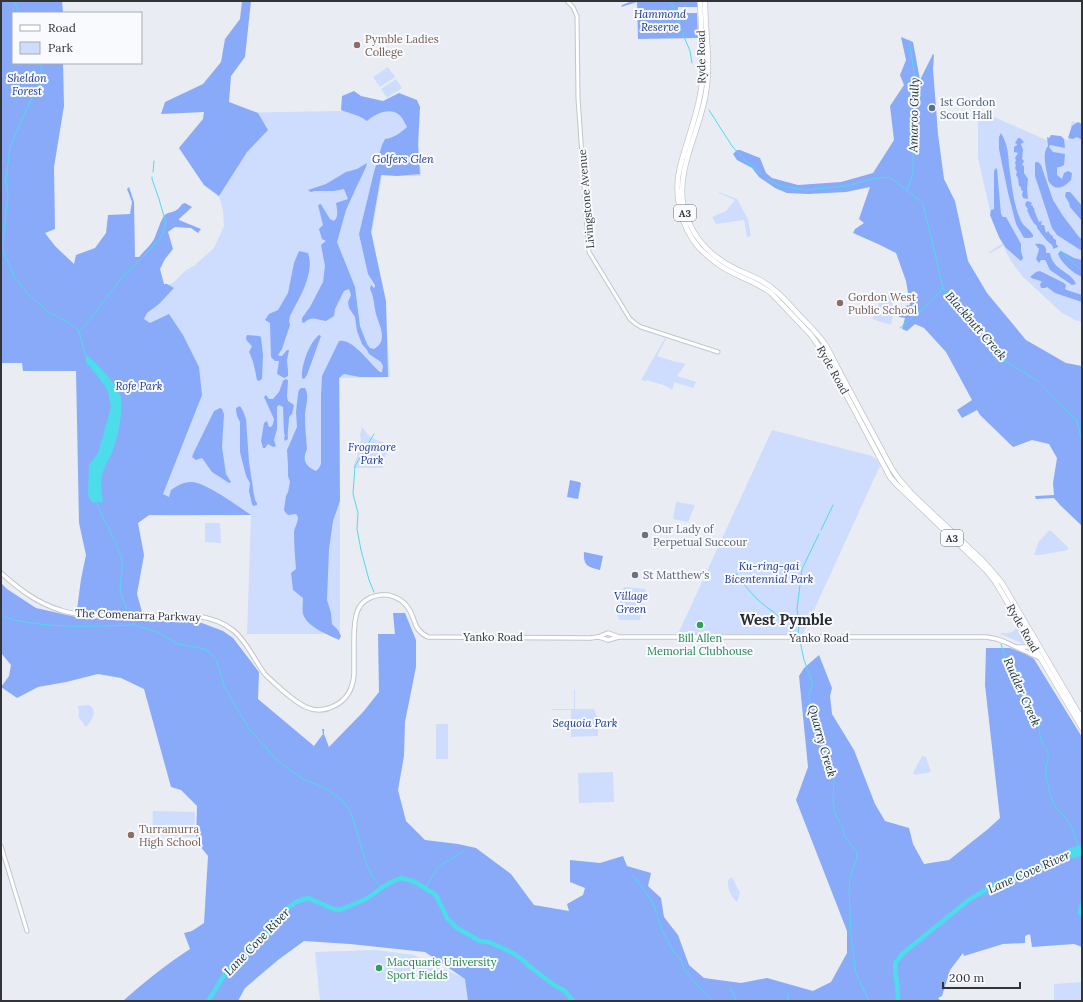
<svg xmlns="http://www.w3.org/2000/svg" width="1083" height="1002" viewBox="0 0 1083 1002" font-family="Lora,serif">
<rect width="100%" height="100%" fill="#e9edf3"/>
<path fill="#ceddfd" d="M388 67 395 77 380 87 373 77Z
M396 79 402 88 387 98 381 89Z
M396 110 417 123 421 176H404L382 175 372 233 386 311 390 377 340 378V634H247L251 515 79 516 135 301 174 282 186 270 195 265 214 248 224 226 223 210 219 197 204 185 179 148 203 119 204 112 226 113Z
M981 113H985L1051 142 1052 135 1068 140 1072 121 1082 125V322L1075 320 1062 313 1022 276 1011 261 1003 246 990 253 989 252 1002 244 992 220 978 158V116Z
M719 192 737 199 748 219 751 236 747 237 744 220 716 224 712 217 726 211 735 200 719 193Z
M891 294C893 305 894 314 891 325L872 319 882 296Z
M665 338 666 339 657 356 676 362 684 363 685 365 677 376 696 382 693 388 674 382 673 388 671 389 666 386 647 380 646 381 641 380Z
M362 427 370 437 392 446 383 460V468H353L358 454 357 445 361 441 360 435Z
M772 430 872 456 877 460 880 466 803 634H678Z
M676 502 695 505 688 522 673 519Z
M205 523H220L221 543 205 542Z
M1050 530 1068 547V550L1040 555H1034L1039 541Z
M624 587 646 589 640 620H619V618L617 616 623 589Z
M1016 623 1025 643 1023 644 999 633C1007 633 1017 635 1016 623Z
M574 690H575V709H594L600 724 598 727V736L571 737V710H552V709H574Z
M89 705C99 710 91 721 86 727L78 716 79 715 78 706Z
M436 724H448V759H436Z
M922 756 926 757 931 772 915 775 913 773Z
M613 772 614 802 579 803 578 773Z
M153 811 195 812 194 837 152 835Z
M732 877 740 893 737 902C731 897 727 888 728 880Z
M376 950 414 955 470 981 472 1001H320L315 952Z
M1082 982V1001H1054V984Z"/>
<path fill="#89aaf9" d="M1 1H62L63 13H13V63H63L64 106 54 167 55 229 45 233 55 246 74 264 76 255 95 248 106 233 108 215 130 214 132 202 127 189 129 187 134 202 135 257H139C144 251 153 243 155 237 157 232 161 220 164 216 169 210 175 215 182 204L185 203 192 207 179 219V220L201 229 198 233 191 228 175 227 168 232 173 249 165 259 160 269 164 284H167L174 288 159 304 147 313 144 319 150 323 169 314 183 335 199 367 202 395 163 494 169 497 171 490C177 486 183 482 191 482 204 481 239 507 251 515H149L138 523 144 555 137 594 144 619 202 623 223 631 233 638 259 672 258 699 314 746 323 734 322 729H324V734L329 747 363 712 379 692 378 634H395L393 613H405L416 640V667L405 722 404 756 398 790 406 821 425 840 458 844 476 848 511 874 534 905 569 911 567 904 583 895 585 888 570 882V860L600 863 623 856 627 866 651 873 648 886 661 898 664 917 678 935 689 965 704 978 741 983 767 978 813 991 831 982 847 953V931L796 800 808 767 799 676 804 668 819 655 832 688 830 696 832 714 854 750 875 804 885 821 909 828 913 844 924 864 949 860 988 829 1000 818 985 685 986 648H1010L1026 654 1034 659 1082 737V947L1074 944 1032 947 1030 934 1025 936V943L1003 944 964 956 963 953 950 970 942 996 938 998 941 1001H468L465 979 425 952 350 944 304 941 278 960 245 988 238 1001H123C144 982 167 964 190 949L184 933 192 931 204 923 208 856 196 841 197 806 181 790 171 787 144 689 121 678 98 674 66 682 38 687 17 698 1 687 9 676 11 665 1 653V583L7 589 36 608 76 617 81 579 86 555 79 523 76 371H23L22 363H1Z
M242 1H251L245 57 231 76 229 102 258 113 268 130 247 152 219 196 204 185 179 148 203 119 204 112 161 114 165 102 203 84 221 62 225 39 240 19Z
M632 1H697V7H678V13H697L698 38 638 39 637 2 621 7 622 5Z
M901 37 913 42 920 80 933 54 934 55 933 69 938 134 944 179 955 201 968 261 987 293 1026 340 1066 363 1082 366V526L1060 505 1054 498 1036 499 1035 496 1054 495 1053 483 1057 458 1049 444 1032 440 1013 447 980 415 977 410 962 418 957 410 972 400 946 352 924 328 915 324 907 331 902 329 905 318 899 317 900 307 910 305 906 281 896 253 878 244 853 233 855 229 864 223 859 219 870 187 846 192 808 194 787 193 775 188 759 177 752 168 737 160 733 154 737 150H740L760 158 766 173 772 178 798 185 841 182 873 173 894 140 890 106 904 85 900 75 906 60Z
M354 91 361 96 383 101 399 93 417 100 420 107 418 146 420 174 397 176 381 175 371 232 386 301 388 377H360L344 374 339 378 340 501 333 521 329 549 327 600 331 613 332 624 338 630 341 636 339 640C327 634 307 627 303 614 302 609 303 603 303 598L293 590 291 573 296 569C295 557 294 545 294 532 295 526 298 523 298 517L296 514 288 515 285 512 284 510 286 496 288 492 290 482 288 476V466L287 450 297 427 296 412 298 394 299 390 301 388H305C310 397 305 407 305 416 305 427 306 438 307 449 302 460 305 466 316 471L319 468 321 464V395L322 376 339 341C353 338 370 364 380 372H382L383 366 381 362 369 354 367 350 362 344 357 331 355 317 349 308 348 302 351 295 349 289 344 291 335 309 334 316 326 321C316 320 312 315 304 323L302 322V318L310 307 323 282 325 266 321 245 326 241 322 239 319 229 323 225 318 205 321 204 322 206 330 219 334 221C339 217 337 209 336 203L348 199 344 189 334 191H315L311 192 308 190 326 184 346 172 357 169 367 163 366 167 356 188 346 210 337 242 355 287 360 326 367 344 370 348 374 349C379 346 382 342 382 336 382 329 378 321 376 314 374 305 374 297 370 289L371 285 374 288 375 287V285L368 274 359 234 374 172 382 145 385 139C394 138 400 133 407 127 404 121 401 114 394 112 386 109 373 115 367 121 361 116 349 113 341 110L342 96Z
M1078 122 1082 124V140L1077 137 1073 139 1068 138 1072 126Z
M1001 133C1008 145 1008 153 1009 166 1012 184 1013 204 1021 221 1024 227 1030 229 1033 235V237L1029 238H1024L1016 224 1008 193 999 149V137Z
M1051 135 1061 136 1064 139 1065 148 1050 145 1049 147 1053 152 1065 154 1064 165 1060 167H1058L1057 168V175L1062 179 1064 173 1068 171 1072 173 1071 180C1064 188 1054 192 1048 180 1047 169 1041 155 1048 146L1047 137 1049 138Z
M1018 138H1020L1024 142 1021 144 1023 150 1022 159 1024 161 1022 165 1024 166V173L1028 179 1027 189 1028 199 1023 198 1022 194 1023 191 1021 190V187L1019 186 1018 178 1016 175 1017 172 1015 168 1016 166 1015 163 1016 160 1015 158 1018 153 1014 152V147L1017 145V144L1015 143Z
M1036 162H1038L1041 165 1053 200 1063 216 1079 237 1082 239V251L1057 235 1052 228 1035 176V163Z
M996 168 997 169 1001 214 1003 217H1006L1021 244V251L1023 258 1021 261 1006 248 999 237 990 215 991 210 994 209V171Z
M1066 192H1070L1072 194 1082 206V221L1070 207 1069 203 1065 196Z
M1028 201 1032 203 1031 205 1033 206V208L1035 209 1034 210 1039 222 1042 221 1041 225H1044L1046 233 1048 231 1051 235 1053 236V238L1056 240V244L1058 246V247L1053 249V248L1052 245C1046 241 1042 234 1037 228V226C1032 222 1030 216 1027 210L1028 209 1025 205 1026 202Z
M1035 244C1043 243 1047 246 1046 253H1050C1053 271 1071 271 1076 284L1072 285 1050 270C1048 266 1047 263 1045 260H1041L1039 263 1036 259 1038 253 1039 249Z
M299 251 308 253C315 274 299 298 290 316L289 321 290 325 282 349 278 355 280 356H282L287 350H289L287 360 288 371V376L284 378 277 374 279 361H275L271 357 270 323 265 320 269 314 278 310 288 293 294 263Z
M1060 251 1063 252 1074 258 1082 260V277C1073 273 1062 264 1058 254Z
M1040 271 1064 283 1066 285 1065 289C1068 291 1077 293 1082 295V302L1055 293 1047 287 1045 288H1041L1040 284 1042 282C1038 279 1034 280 1030 277L1036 272Z
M247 335 259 336 261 337 263 355 262 379 259 381 257 380C255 370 254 362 249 352L252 346C249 342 244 341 247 335Z
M319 335 321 336 307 375 304 379 302 378C301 366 309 343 319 335Z
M285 379 288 380 287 397 288 401 294 405 292 414 289 417C289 425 287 432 288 439L285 441 284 438 285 436 284 433 283 407 279 405 277 407V429L274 440 276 446 273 447 268 444 265 448H263L261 441 264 423 267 421 269 427H271L273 424 274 419 264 397 266 395 269 399H273L279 392 283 381Z
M240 406 243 411 246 419 249 462 254 495 255 500 257 503V505L253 506 252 504 249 491 250 483 246 476 240 452V422C237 417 236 413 236 408Z
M220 408 222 409 224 414 222 447 226 474 231 482 229 483 212 472 202 458 196 460 192 457 194 452 214 411Z
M570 480 579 482 581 483 578 499 567 497Z
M584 552 603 556 600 570C588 567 583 566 584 552Z"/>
<path fill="#4ddce9" d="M85 354C95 361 120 387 121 399 123 413 118 436 113 450 110 458 104 467 102 475 100 483 102 495 103 503L98 501 94 503 90 500 88 495 89 465 98 453 111 407 108 391 100 379 86 362Z
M1082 845V854C1077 859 1072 859 1066 857V852L1069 848Z"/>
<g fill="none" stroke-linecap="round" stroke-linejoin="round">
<path stroke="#4ddce9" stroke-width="1" d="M14 1 19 13
M670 1 672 4 677 14 680 27 690 51 692 63
M39 63 42 71 39 82 34 94 23 117 10 147 6 180 8 195 3 241 4 253 14 276 27 293 50 313 68 322 79 331 85 354
M709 110 732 146 740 155 762 175
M153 172 154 161
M768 179 780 186 806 190 846 186 872 179 889 177 907 190 923 204 933 245 943 288 973 326 1005 361 1038 381 1077 421 1082 442
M907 190 913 174 914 73 909 40
M1061 251 1082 271
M900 328C915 316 930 303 943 288
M80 331 91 318 122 277 146 254 161 237 165 227V220L159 199 152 179V177
M374 434 355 466 353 494 358 513 357 529 361 550 369 580 374 592
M96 500C102 520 115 537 121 557 124 568 120 578 120 588 121 595 124 603 127 609
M821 530 833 505
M736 573C746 588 757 601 772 611 775 613 778 617 782 618 787 619 792 618 797 619
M1 615C10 620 20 621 31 623 65 628 100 626 135 625
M131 618 135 625 157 632 178 644 205 649 216 659 220 671 224 686 236 707 250 730 277 760 294 773 305 780 327 789 342 800 351 813 366 862 372 876 381 888
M798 633 799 625 797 609 802 569 819 534
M800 641 804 660 813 684 809 695 811 713 815 723 824 742 834 779 833 801 835 813 843 828 844 836 857 852V858L850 877 849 888 851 935 855 967V971L869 1001
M1001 644C1007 665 1019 690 1029 708 1031 712 1035 715 1036 718 1040 725 1039 737 1042 742 1045 747 1048 748 1048 755 1049 760 1046 765 1046 770 1046 780 1049 791 1052 800 1056 811 1065 815 1070 824 1074 831 1075 840 1078 847
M632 875 639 883 652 901 657 913 659 922 661 928 673 951 681 960 685 971 698 986 714 1001
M425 889 438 867 465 850
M730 987 737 1001
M788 1001V994"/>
<path stroke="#4ddce9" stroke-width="4.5" d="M1082 904 1080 913 1082 915
M208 1001 225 974 234 964 246 956 266 935 274 922 285 910 296 902 308 898 320 903 331 908 338 910 345 908 366 899 389 883 401 878 413 881 436 895 447 918 457 928 480 941 489 942 513 953 524 961 529 966 554 985 565 991 573 1001
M897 1001C901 989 892 971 896 962 898 960 900 957 902 954L970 899 998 883 1011 879 1030 870 1037 869 1050 864 1074 851 1082 850"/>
<defs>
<path id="minor" d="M567 1 573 7 577 16 578 98 588 242 589 252 630 319 636 324 641 327 718 352
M1 846 27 931"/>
<path id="major" d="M1 573C19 589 37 603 60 610 78 616 97 616 115 616 142 616 170 615 197 616 211 618 223 622 234 631 247 642 254 659 264 673 269 679 276 684 282 690 297 703 313 717 334 706 347 700 353 688 354 674 354 664 354 653 354 643 354 622 353 598 381 595 390 594 400 598 406 605 416 616 412 630 428 637L590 638 598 637 608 633 619 637
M599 637 608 640 619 637H986L997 639 1005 642 1040 658
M1017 647H1025L1038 646"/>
<path id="highway" d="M700 1 703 73C701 106 688 136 680 167 673 195 681 227 699 248 704 253 710 258 715 262 732 276 755 280 771 293L811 335 825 355 890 477 896 484 986 570 996 583 1082 728
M705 1C705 31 711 62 706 92 701 128 677 167 683 203 689 234 709 256 736 269 751 276 766 281 778 293 786 300 793 309 801 317 809 325 818 334 825 344 831 354 836 365 842 376 859 407 875 438 892 469L899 479 912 494 982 560 992 571 1002 583 1082 719"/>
</defs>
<use href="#minor" stroke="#c2c5cb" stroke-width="5"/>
<use href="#major" stroke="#c2c5cb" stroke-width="5.5"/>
<use href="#highway" stroke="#c2c5cb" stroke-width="6"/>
<use href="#minor" stroke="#fff" stroke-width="3"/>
<use href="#major" stroke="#fff" stroke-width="3.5"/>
<use href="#highway" stroke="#fff" stroke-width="4.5"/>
</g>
<g fill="#8d6e63" stroke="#f8fafe" stroke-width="1.5">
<circle cx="357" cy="45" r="4"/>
<circle cx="840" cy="303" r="4"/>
<circle cx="131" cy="835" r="4"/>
</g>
<circle fill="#5c6f8a" stroke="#f8fafe" stroke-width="1.5" cx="932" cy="108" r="4"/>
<g fill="#6b7280" stroke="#f8fafe" stroke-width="1.5">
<circle cx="645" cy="535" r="4"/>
<circle cx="635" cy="575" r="4"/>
</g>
<g fill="#2e9e5b" stroke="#f8fafe" stroke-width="1.5">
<circle cx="700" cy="625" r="4"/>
<circle cx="379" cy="968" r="4"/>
</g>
<g text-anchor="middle" stroke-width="4" stroke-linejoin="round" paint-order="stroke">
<g fill="#f8fafe" stroke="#6e6f73" stroke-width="1">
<rect x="674" y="205" width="22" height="16" rx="3"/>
<rect x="941" y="530" width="22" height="16" rx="3"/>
</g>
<g font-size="10" font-weight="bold" fill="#333437">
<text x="685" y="217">A3</text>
<text x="952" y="542">A3</text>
</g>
<g font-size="11" font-style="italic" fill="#1a358e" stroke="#f8fafe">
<text x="660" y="18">Hammond<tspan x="660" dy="13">Reserve</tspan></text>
<text x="27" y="82">Sheldon<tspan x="27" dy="13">Forest</tspan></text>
<text x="403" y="163">Golfers Glen</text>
<text x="139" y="390">Rofe Park</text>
<text x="372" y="451">Frogmore<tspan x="372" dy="13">Park</tspan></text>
<text x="769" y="570">Ku-ring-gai<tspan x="769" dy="13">Bicentennial Park</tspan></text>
<text x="631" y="600">Village<tspan x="631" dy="13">Green</tspan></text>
<text x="585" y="727">Sequoia Park</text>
</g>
<g font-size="11" fill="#785e54" stroke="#f8fafe" text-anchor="start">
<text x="365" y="43">Pymble Ladies<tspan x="365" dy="13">College</tspan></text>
<text x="848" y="301">Gordon West<tspan x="848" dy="13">Public School</tspan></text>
<text x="139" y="833">Turramurra<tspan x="139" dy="13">High School</tspan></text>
</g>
<g font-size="11" fill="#333437" stroke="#f8fafe">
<text transform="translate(701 57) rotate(-91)" y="4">Ryde Road</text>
<text transform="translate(586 199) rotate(-95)" y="4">Livingstone Avenue</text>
<text transform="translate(833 370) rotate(61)" y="4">Ryde Road</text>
<text transform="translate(138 615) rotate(2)" y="4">The Comenarra Parkway</text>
<text transform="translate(1023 628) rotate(60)" y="4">Ryde Road</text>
<text x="493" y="641">Yanko Road</text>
<text x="819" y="642">Yanko Road</text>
</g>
<g font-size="11" fill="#4e5e75" stroke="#f8fafe" text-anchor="start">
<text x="940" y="106">1st Gordon<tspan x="940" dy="13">Scout Hall</tspan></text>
</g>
<g font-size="11" fill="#5b616d" stroke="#f8fafe" text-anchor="start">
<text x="653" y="533">Our Lady of<tspan x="653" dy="13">Perpetual Succour</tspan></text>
<text x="643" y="579">St Matthew's</text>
</g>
<g font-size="11" fill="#27864d" stroke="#f8fafe">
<text x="700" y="642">Bill Allen<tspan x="700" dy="13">Memorial Clubhouse</tspan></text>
<text x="387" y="966" text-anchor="start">Macquarie University<tspan x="387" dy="13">Sport Fields</tspan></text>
</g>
<g font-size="12" font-style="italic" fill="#183032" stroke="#f8fafe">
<text transform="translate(914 115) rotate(-89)" y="4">Amaroo Gully</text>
<text transform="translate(976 326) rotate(49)" y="4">Blackbutt Creek</text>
<text transform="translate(1022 692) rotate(66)" y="4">Rudder Creek</text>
<text transform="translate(822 741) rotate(74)" y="4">Quarry Creek</text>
<text transform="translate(1029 872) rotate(-24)" y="4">Lane Cove River</text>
<text transform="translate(257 942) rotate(-46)" y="4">Lane Cove River</text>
</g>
<g font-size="15" font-weight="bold" fill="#282a2f" stroke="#f8fafe">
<text x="786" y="625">West Pymble</text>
</g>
</g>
<rect width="1083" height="1002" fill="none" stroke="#333437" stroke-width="4"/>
<rect x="12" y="12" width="130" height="52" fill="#f8fafe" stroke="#a9abae"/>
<rect x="20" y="25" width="20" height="6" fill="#ffffff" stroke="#a9abae"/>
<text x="48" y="32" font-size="12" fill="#333437">Road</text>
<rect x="20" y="42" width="20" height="12" fill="#ceddfd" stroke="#a9abae"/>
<text x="48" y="52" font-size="12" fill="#333437">Park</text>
<path d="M943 982v6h77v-6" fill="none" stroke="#333437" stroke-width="2"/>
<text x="949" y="982" font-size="12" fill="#333437" stroke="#f8fafe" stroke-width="3" paint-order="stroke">200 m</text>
</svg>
